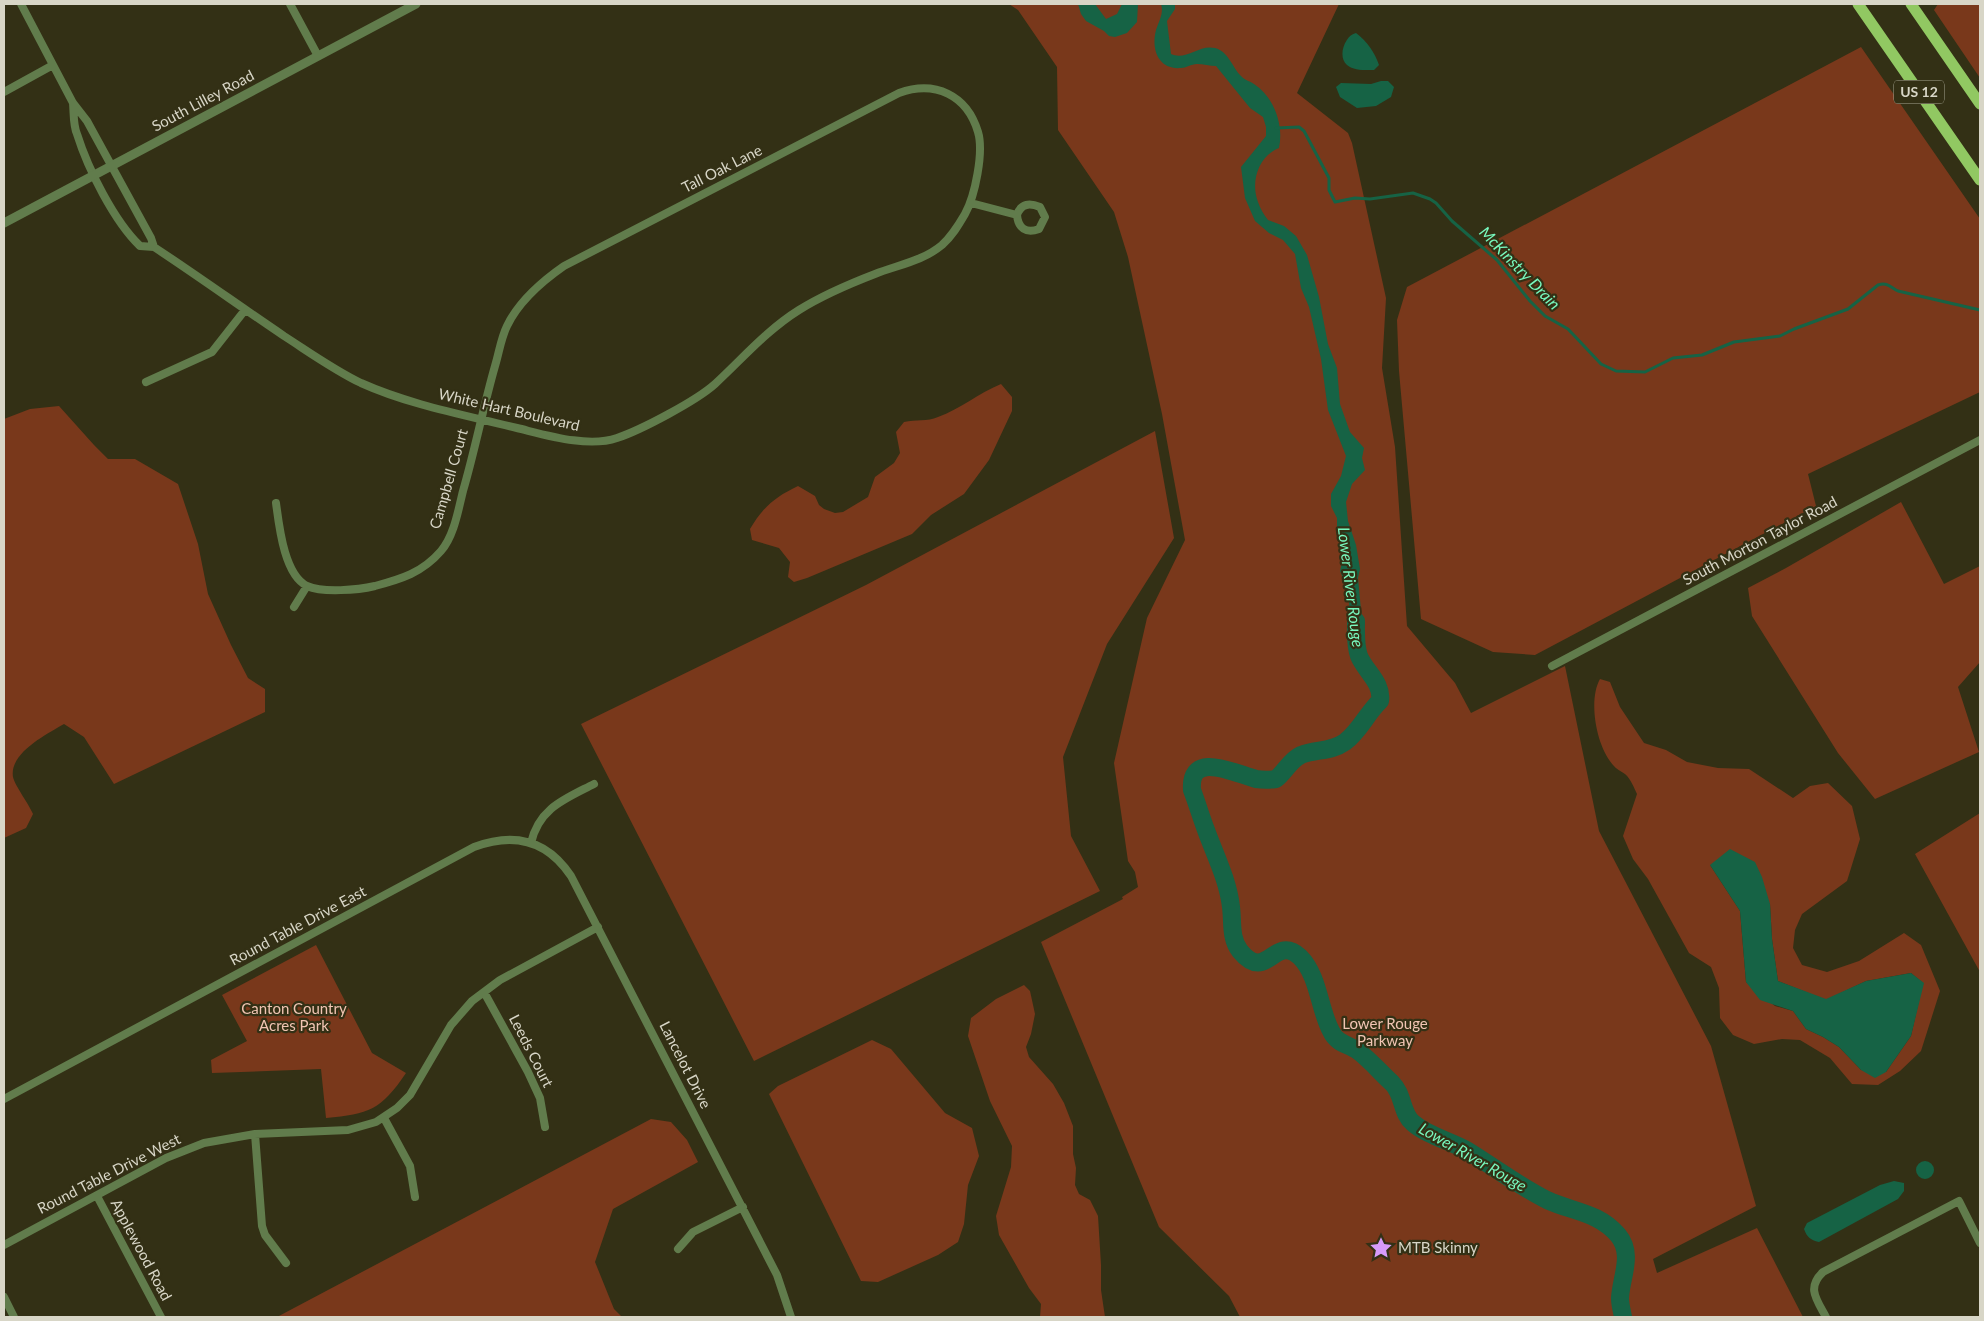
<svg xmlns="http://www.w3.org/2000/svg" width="1984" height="1321" viewBox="0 0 1984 1321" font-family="Lato,sans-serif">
<rect width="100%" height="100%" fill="#333015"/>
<path fill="#79381b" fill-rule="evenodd" d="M1009 4H1339L1297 93 1348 133 1352 143 1386 298 1382 368 1395 447 1407 626 1455 683 1471 713 1565 666 1599 831 1711 1046 1756 1206 1653 1259 1657 1273 1757 1228 1803 1317H1240L1229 1296 1159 1227 1041 942 1123 899 1122 897 1138 887 1135 872 1128 861 1114 763 1147 618 1185 540 1162 414 1128 257 1114 212 1058 130 1057 67 1018 10Z
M1938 4H1980V78L1934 10Z
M1861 47 1980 219V392L1808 474 1816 506 1535 655 1493 652 1421 619 1399 371 1397 320 1407 287Z
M1001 384 1012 397V411L989 460 964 494 931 515 912 534 807 578 794 582 788 577 790 562 779 548 752 540 750 529C763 507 775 497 798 486L815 496 819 505 824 509 835 513 843 512 868 497 875 477 894 463 900 453 896 432 904 422C916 419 927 422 938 417 960 409 979 393 1001 384Z
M59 406 94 445 108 459H135L178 484 198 544 208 594 231 645 248 678 265 689V712L114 784 84 737 64 724C47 734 9 753 13 777 15 786 29 804 33 814L26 828 4 838V419L30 409Z
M1155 431 1174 538 1107 644 1063 757 1071 836 1100 891 754 1061 581 724 866 585Z
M1901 502 1944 584 1980 566V662L1958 687 1979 752 1875 799 1838 753 1752 616 1748 588 1786 568Z
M1600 679 1610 682 1620 707 1644 743 1666 750 1687 762 1718 768 1749 769 1793 798 1810 786 1828 783 1852 806 1860 839 1847 881 1802 914 1795 930 1793 948 1802 965 1827 972 1859 961 1904 933 1921 945 1940 991 1921 1051 1900 1071 1878 1085 1852 1084 1830 1058 1800 1040 1782 1039 1754 1044 1733 1035 1720 1018 1719 988 1711 967 1689 953 1648 879 1633 859 1623 836 1637 794C1634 788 1631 779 1625 774 1621 771 1616 769 1613 765 1596 746 1588 700 1600 679ZM1710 865 1770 904 1772 939 1778 981 1826 1000 1866 981 1911 973 1923 983 1911 1036 1886 1072 1861 1070 1839 1047 1823 1037 1806 1029 1793 1011 1775 1006 1746 982 1740 911Z
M1980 813V972L1915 854Z
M316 945 372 1053 406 1073C381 1110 369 1114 326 1118L321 1069 212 1073 211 1060 247 1041 222 995Z
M1024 985 1030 991 1035 1014 1031 1034 1026 1047 1029 1057 1053 1084 1064 1103 1073 1126V1154L1076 1168 1075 1185 1079 1194 1090 1200 1098 1216 1101 1265V1290L1105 1317H1040L1041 1304 1029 1288 999 1235 996 1216 1011 1167 1012 1146 990 1101 968 1036 971 1018 996 999Z
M872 1040 891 1049 945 1113 972 1128 979 1156 968 1185 964 1224 958 1242 938 1255 878 1282 861 1281 769 1094 778 1086Z
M651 1119 671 1122 687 1140 698 1162 613 1209 595 1262 614 1309 622 1317H277Z"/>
<path fill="#166345" d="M1078 4H1095L1106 19 1117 14 1122 4H1138L1137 22 1127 33 1115 37 1109 36 1104 31 1086 21 1081 14Z
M1161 4H1175V9L1167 21 1171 54C1186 61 1199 44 1215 48 1229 52 1232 67 1241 76 1244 80 1250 81 1254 84 1274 97 1284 125 1279 148 1259 156 1250 181 1258 202 1260 208 1264 215 1268 220L1284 226 1296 236 1307 255 1319 297 1328 344 1337 368 1340 404 1350 432 1364 448 1362 458 1365 470 1352 484 1346 502 1348 521 1356 545 1360 569 1358 578 1362 621 1356 644 1351 632 1349 602 1346 585 1340 571 1343 558 1337 530V518L1331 506V494L1341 476 1346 456 1328 410 1321 359 1309 307 1301 288 1295 254 1283 240 1269 233 1255 221 1245 198 1241 167 1266 136V127L1263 117 1250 108 1216 66C1210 66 1203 64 1197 64 1191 64 1186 68 1181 68 1158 70 1151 49 1156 30 1159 21 1164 13 1161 4Z
M1356 33C1367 41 1375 53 1379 65L1374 70C1366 70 1354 71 1347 65 1337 57 1345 35 1356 33Z
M1381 81H1388L1394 87 1391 97 1376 106 1357 108 1340 97 1336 87 1341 83 1371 84Z
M1730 849 1755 862 1762 877 1770 904 1772 939 1778 981 1826 999 1866 981 1911 973 1924 983 1911 1036 1886 1072 1875 1078 1861 1070 1839 1047 1823 1037 1806 1029 1793 1011 1760 1000 1746 982 1740 911 1710 865Z
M1916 1170a9 9 0 1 1 18 0a9 9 0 1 1-18 0Z
M1894 1181 1904 1183V1191L1898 1199 1819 1242C1810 1240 1807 1237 1804 1229L1807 1223 1880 1185Z"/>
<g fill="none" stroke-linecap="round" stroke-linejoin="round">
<path stroke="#166345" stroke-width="3" d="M1276 128 1299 127 1304 131 1329 178V190L1335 202 1355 198 1370 199 1413 193 1430 199 1436 203 1452 221 1497 260 1530 301 1545 316 1568 329 1601 364 1616 371 1645 372 1673 358 1702 355 1734 342 1780 336 1794 329 1848 309 1878 285C1888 282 1890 287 1898 291L1980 310"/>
<path stroke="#166345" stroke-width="18" d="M1356 621C1356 632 1355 645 1359 656 1365 671 1383 683 1380 701 1367 713 1360 731 1345 742 1331 752 1316 749 1301 755 1290 760 1285 772 1276 779 1269 780 1263 780 1256 779 1236 774 1189 749 1192 790 1197 803 1201 817 1206 830 1215 855 1228 880 1231 907 1233 922 1230 938 1240 951 1267 984 1274 933 1300 957 1319 976 1319 1009 1331 1031 1337 1044 1348 1044 1358 1051 1369 1059 1382 1074 1392 1083 1404 1095 1401 1113 1413 1123 1428 1136 1451 1141 1468 1151 1494 1167 1519 1186 1547 1200 1573 1212 1598 1212 1618 1235 1634 1254 1621 1277 1620 1298 1620 1305 1622 1311 1623 1317"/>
<path stroke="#617c4c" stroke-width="8" d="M21 4 73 103 87 121 151 238 154 247
M290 4 318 56
M4 92 53 65
M73 103C74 114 73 125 77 134 88 169 114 221 140 246L154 247C198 276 241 307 284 336 309 352 334 370 361 383 410 405 465 415 517 428 546 435 588 448 617 438 641 430 696 401 715 384 743 358 767 330 799 310 823 295 849 284 875 274 898 265 923 261 942 245 952 236 958 226 965 214 975 196 984 152 978 132 967 95 935 80 899 93L564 266C541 282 519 301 507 326 501 338 499 353 495 366 483 408 475 450 463 491 458 511 454 536 441 551 422 573 401 579 375 586 358 590 323 593 307 586 284 575 279 525 276 503
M971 203 1017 215C1018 228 1026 234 1039 229L1045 217 1040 207C1030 203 1021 203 1017 215
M146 382 212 352 245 310
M294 607 307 586
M1552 666 1980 440
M531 843C539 808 565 799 594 784
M484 992 528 1072 540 1098 545 1127
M4 1099 474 847C514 832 547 840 571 876L777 1275 791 1317
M384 1118 410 1166 415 1197
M255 1134 262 1226 265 1235 286 1263
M97 1196 161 1317
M4 1245 166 1158 204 1143 255 1134 348 1130 376 1122 397 1108 410 1095 451 1025 472 1001 500 980 598 927
M678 1249 693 1232 743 1207
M4 1297 14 1317
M1826 1317C1817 1300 1806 1288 1823 1272L1959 1201 1980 1243"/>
<path stroke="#617c4c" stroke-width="9" d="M4 223 416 4"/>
<path stroke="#91c862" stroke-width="11" d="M1858 4 1980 180
M1911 4 1980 104"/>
</g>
<defs>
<symbol id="sight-bare" viewBox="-9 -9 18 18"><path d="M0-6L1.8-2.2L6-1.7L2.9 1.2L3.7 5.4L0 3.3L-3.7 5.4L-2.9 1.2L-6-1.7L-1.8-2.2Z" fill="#d79bf9" stroke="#333015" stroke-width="2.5" paint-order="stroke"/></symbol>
</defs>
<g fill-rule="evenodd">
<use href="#sight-bare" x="1365" y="1232" width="32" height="32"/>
</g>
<g text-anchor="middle" stroke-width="4.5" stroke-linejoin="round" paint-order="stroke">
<rect fill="#333015" stroke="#a6a492" stroke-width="1" x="1894" y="80.5" width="50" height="23" rx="4"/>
<g font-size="14" font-weight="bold" fill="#d8d6c7">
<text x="1919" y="97">US 12</text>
</g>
<g font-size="15" fill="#d8d6c7" stroke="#333015">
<text transform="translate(203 101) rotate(-28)" y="5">South Lilley Road</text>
<text transform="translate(722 169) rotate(-27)" y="5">Tall Oak Lane</text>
<text transform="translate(509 410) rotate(13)" y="5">White Hart Boulevard</text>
<text transform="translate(449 479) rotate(-74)" y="5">Campbell Court</text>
<text transform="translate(1760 541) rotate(-28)" y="5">South Morton Taylor Road</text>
<text transform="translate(298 926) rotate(-28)" y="5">Round Table Drive East</text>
<text transform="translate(531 1051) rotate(63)" y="5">Leeds Court</text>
<text transform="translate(685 1065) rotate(63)" y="5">Lancelot Drive</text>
<text transform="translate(109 1174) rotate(-27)" y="5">Round Table Drive West</text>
<text transform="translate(141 1250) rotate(62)" y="5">Applewood Road</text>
</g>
<g font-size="15" fill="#f1c5b3" stroke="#333015">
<text x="294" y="1014">Canton Country<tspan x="294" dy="17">Acres Park</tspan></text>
<text x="1385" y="1029">Lower Rouge<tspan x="1385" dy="17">Parkway</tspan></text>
</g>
<g font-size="15" fill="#d8d6c7" stroke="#333015" text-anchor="start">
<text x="1398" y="1253">MTB Skinny</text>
</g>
<g font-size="16" font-style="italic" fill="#78f8be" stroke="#333015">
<text transform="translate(1520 268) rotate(46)" y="6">McKinstry Drain</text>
<text transform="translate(1351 587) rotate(83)" y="6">Lower River Rouge</text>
<text transform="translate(1473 1157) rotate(30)" y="6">Lower River Rouge</text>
</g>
</g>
<rect width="1984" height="1321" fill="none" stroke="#d8d6c7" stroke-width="10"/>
</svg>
